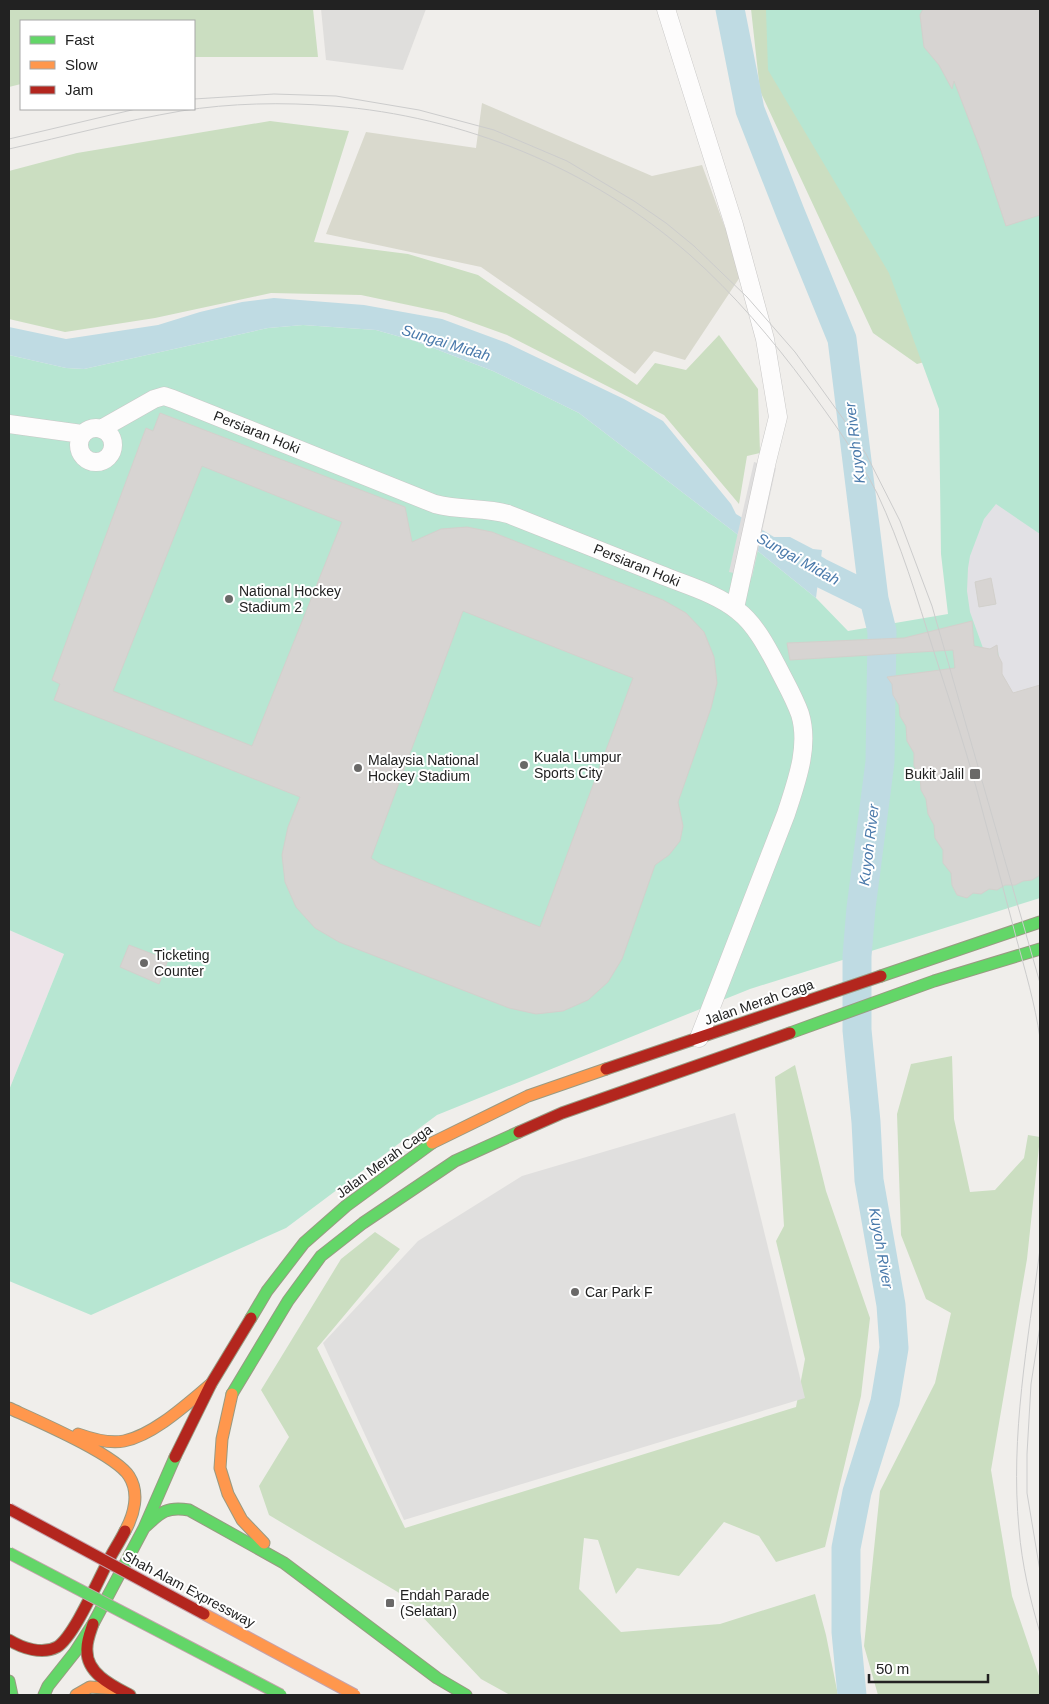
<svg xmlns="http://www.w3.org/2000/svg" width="1049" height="1704" viewBox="0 0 1049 1704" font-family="Helvetica,sans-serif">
<rect width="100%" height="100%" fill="#f0eeeb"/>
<path fill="#dfdedc" d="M321 9H426L403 70 326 60Z"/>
<path fill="#ede4e9" d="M9 930 64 954 9 1090Z"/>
<path fill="#d9d9cd" d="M482 103 652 176 702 165 742 274 685 360 654 351 635 374 481 267 326 234 366 132 476 148Z"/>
<path fill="#cbdec1" d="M9 9H313L318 57H194V21H21V84L9 87Z
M751 9H857L962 352 917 364 873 333 760 91Z
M270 121 349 131 314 242 408 254 478 275 637 385 655 363 686 370 719 335 758 389 760 453 747 456 739 504 664 415 507 335 446 313 361 295 271 293 155 318 65 332 9 319V171L77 153Z
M952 1056 954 1119 970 1192 995 1190 1024 1158 1028 1135 1040 1137 1027 1259 991 1470 1012 1596 1040 1679V1695H878L864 1646 880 1491 935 1383 951 1313 926 1299 901 1235 897 1114 911 1064Z
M795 1065 826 1191 870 1318 861 1396 825 1547 776 1562 759 1536 724 1522 679 1576 637 1568 616 1594 598 1540 584 1538 579 1589 621 1632 720 1624 815 1594 826 1635 838 1695H510L481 1679 401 1594 269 1515 259 1486 289 1437 261 1390 341 1259 375 1232 400 1249 317 1348 405 1528 796 1407 805 1359 776 1241 784 1226 775 1077Z"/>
<path fill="#b7e6d2" d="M766 9H1040V898L750 989 437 1115 286 1228 91 1315 9 1281V1090L64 954 9 930V355L66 368 84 369 268 328 303 325 376 330 415 341 493 371 579 413 733 531 816 598 848 631 948 614 941 554 939 409 889 273 768 70Z"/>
<path fill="#e0dfde" d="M735 1113 805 1398 404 1520 323 1343 418 1241 522 1176Z"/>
<path fill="#e2e1e5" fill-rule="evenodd" d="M996 504 1040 534V686L1008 695 1002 674 997 646 990 649 983 648 970 612 967 591 968 568 970 556 984 519ZM991 579 996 604 979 607 975 582Z"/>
<path fill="#bfdbe3" d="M274 298 364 305 442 319 507 343 624 399 663 421 731 504 736 514 774 537H790L813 549 822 550 816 598 733 531 579 413 493 371 415 341 376 330 303 325 268 328 84 369 66 368 9 355V327L66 339 158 325 200 312 242 302Z"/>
<path fill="#dedddd" d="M754 462 776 468 752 577 729 572Z"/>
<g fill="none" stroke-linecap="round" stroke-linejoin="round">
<path stroke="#bfdbe3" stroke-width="29" d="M730 9 750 110 790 212 842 339 874 599 882 631 880 762 861 908 857 956V1030L866 1122 869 1180 891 1305 894 1348 885 1402 857 1492 846 1548V1632L852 1695
M786 552 819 572 874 599"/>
</g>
<path fill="#d7d4d2" stroke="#d3d0cc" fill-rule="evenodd" d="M923 9H1040V215L1006 226 981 151 954 81 952 89 939 65 924 47 920 15Z
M160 413 405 507 412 542 441 529 467 527 492 532 663 600 686 613 704 632 714 657 717 683 711 708 678 802 683 826 680 841 669 855 655 865 622 959 608 982 588 1000 563 1011 536 1014 509 1008 339 942 315 928 296 907 285 882 282 855 288 827 300 797 54 700 60 684 52 680 146 428 153 431ZM202 466 342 522 252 746 113 691ZM463 611 633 678 540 927 380 864 371 858Z
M991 578 996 604 979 607 975 582Z
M972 621 974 646 990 649 997 645 998 655 1002 663V674L1013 693 1040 685V875L1032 880 1023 881 1015 885H1005L997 890 989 889 981 894 973 893 967 898 957 895 952 885 951 873 943 863V850L935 838 934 825 928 814 926 799 921 790 920 776 914 766V753L907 741 906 726 900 716 899 705 893 695 892 684 887 677 955 668 953 650 790 660 787 643 904 638Z
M129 945 168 960 159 984 120 967Z"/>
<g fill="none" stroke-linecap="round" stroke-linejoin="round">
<defs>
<path id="street" d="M666 9 734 225 765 339 778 417 767 461 735 608
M9 424 82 434
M79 445a17 17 0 1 1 34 0a17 17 0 1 1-34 0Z
M101 429 154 399 164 396 173 399 435 504C461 511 484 507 508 514 558 534 609 554 659 574 685 585 716 593 738 611 755 624 767 647 777 666 785 682 794 697 800 714 810 747 796 783 786 814L699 1038"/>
<path id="fast" d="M881 976 1040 922
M790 1033 934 981 1040 949
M251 1318 267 1291 304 1243 346 1206 432 1143
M232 1394 288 1301 321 1256 363 1223 455 1161 519 1132
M144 1528C160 1513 166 1506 189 1510L284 1563 437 1678 466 1695
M9 1681 12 1695
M44 1695 48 1686 75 1652 93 1624 144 1528 175 1457"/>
<path id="slow" d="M432 1143 528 1096 606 1069
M232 1394 222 1439 220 1468 228 1494 242 1520 264 1543
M9 1408C35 1420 115 1454 129 1476 140 1493 134 1515 125 1531
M78 1434C92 1439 109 1444 124 1441 154 1435 188 1403 211 1384
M76 1695 90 1687 117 1689"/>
<path id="jam" d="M606 1069 881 976
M519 1132 562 1113 790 1033
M175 1457 211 1384 251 1318
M93 1624C90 1633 86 1642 87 1651 87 1674 113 1686 130 1695
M9 1640C22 1648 42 1655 57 1647 75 1636 100 1575 112 1554 116 1547 121 1539 125 1531"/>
</defs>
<use href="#street" stroke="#c9c8c7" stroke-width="19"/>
<use href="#fast" stroke="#999a82" stroke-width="13"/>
<use href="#slow" stroke="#999a82" stroke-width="13"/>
<use href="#jam" stroke="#999a82" stroke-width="13"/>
<use href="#street" stroke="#fdfcfc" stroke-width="18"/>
<use href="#fast" stroke="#63d668" stroke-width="11"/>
<use href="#slow" stroke="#ff974d" stroke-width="11"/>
<use href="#jam" stroke="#b3261e" stroke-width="11"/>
<path stroke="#ccc" stroke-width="1" d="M194 99 274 94 336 96 419 110 494 130 567 161 634 201 666 223 694 246 747 297 795 352 844 420 866 454 900 521 932 606 1040 983
M9 139 136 109
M9 149C66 136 123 121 181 111 230 103 283 102 333 106 463 116 591 168 690 255 734 294 772 339 807 386 832 420 858 456 877 493 901 544 917 598 934 652 951 705 969 758 983 813 994 854 1005 895 1016 937 1025 970 1035 1004 1040 1038
M1040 1249C1028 1341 1010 1436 1019 1529 1022 1565 1030 1599 1040 1633
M1040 1326 1031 1384 1027 1454V1493L1040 1571"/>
<defs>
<path id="fast-bridge" d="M9 1553 281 1695"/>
<path id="slow-bridge" d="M204 1614 355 1695"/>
<path id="jam-bridge" d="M9 1509 204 1614"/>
</defs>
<use href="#fast-bridge" stroke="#c5a2ac" stroke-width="13" stroke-linecap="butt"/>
<use href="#slow-bridge" stroke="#c5a2ac" stroke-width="13" stroke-linecap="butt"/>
<use href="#jam-bridge" stroke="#c5a2ac" stroke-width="13" stroke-linecap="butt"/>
<use href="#fast-bridge" stroke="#63d668" stroke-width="11"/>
<use href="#slow-bridge" stroke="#ff974d" stroke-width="11"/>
<use href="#jam-bridge" stroke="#b3261e" stroke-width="11"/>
</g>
<g fill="#6a6968" stroke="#fff" stroke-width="2">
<circle cx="229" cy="599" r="5"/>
<circle cx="524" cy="765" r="5"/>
<circle cx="358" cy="768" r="5"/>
<rect x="969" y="768" width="12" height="12" rx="2.5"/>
<circle cx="144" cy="963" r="5"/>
<circle cx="575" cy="1292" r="5"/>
<rect x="385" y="1598" width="10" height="10" rx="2.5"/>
</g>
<g text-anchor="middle" stroke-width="4" stroke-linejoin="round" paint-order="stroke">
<g font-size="14" fill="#222" stroke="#fff">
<text transform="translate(257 432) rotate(22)" y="5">Persiaran Hoki</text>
<text transform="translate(637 565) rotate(22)" y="5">Persiaran Hoki</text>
<text transform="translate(759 1002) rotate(-19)" y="5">Jalan Merah Caga</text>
<text transform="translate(384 1161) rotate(-36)" y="5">Jalan Merah Caga</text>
<text transform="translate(189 1589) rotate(28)" y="5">Shah Alam Expressway</text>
</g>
<g font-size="14" fill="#222" stroke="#fff" text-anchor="start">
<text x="239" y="596">National Hockey<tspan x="239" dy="16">Stadium 2</tspan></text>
<text x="534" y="762">Kuala Lumpur<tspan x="534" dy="16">Sports City</tspan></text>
<text x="368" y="765">Malaysia National<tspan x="368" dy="16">Hockey Stadium</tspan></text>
<text x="964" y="779" text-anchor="end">Bukit Jalil</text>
<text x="154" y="960">Ticketing<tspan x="154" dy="16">Counter</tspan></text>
<text x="585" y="1297">Car Park F</text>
<text x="400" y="1600">Endah Parade<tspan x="400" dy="16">(Selatan)</tspan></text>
</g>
<g font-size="15" font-style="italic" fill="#4a7aab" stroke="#fff">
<text transform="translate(446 343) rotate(17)" y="5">Sungai Midah</text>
<text transform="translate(855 443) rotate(-97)" y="5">Kuyoh River</text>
<text transform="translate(798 559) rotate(29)" y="5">Sungai Midah</text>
<text transform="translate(869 845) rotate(-83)" y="5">Kuyoh River</text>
<text transform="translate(881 1248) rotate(80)" y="5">Kuyoh River</text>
</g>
</g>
<rect width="1049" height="1704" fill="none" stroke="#222222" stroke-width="20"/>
<rect x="20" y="20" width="175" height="90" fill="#ffffff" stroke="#a7a7a7"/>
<rect x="30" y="36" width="25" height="8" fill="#63d668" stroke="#a7a7a7"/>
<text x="65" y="45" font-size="15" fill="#222222">Fast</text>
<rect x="30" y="61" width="25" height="8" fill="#ff974d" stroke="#a7a7a7"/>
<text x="65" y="70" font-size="15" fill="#222222">Slow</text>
<rect x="30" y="86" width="25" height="8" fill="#b3261e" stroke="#a7a7a7"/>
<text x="65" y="95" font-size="15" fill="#222222">Jam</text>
<path d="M869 1674v8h119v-8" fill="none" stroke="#222222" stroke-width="2.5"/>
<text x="876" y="1674" font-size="15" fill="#222222" stroke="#ffffff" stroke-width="4" paint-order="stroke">50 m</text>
</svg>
